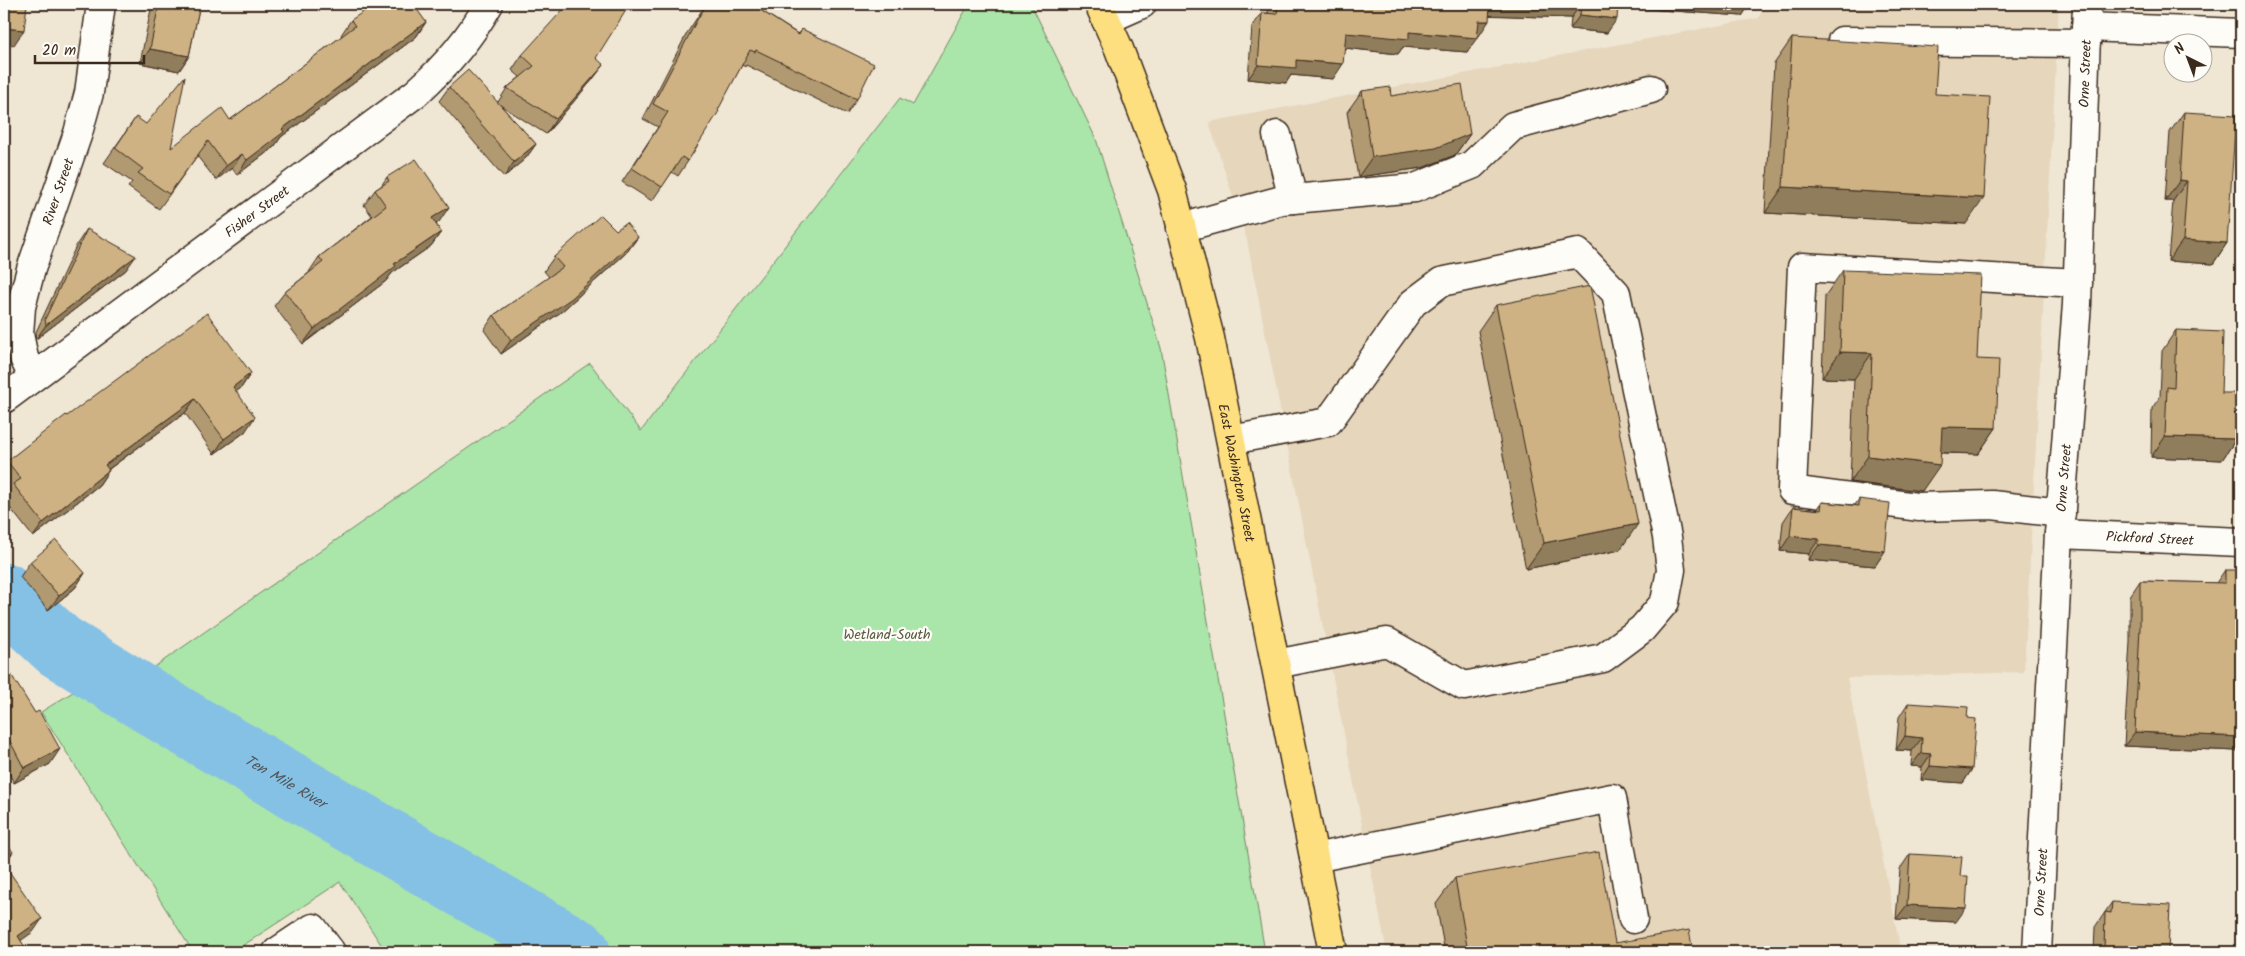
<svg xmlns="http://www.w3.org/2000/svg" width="2245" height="956" viewBox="0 0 2245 956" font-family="Kalam,sans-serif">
<rect width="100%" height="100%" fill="#efe6d4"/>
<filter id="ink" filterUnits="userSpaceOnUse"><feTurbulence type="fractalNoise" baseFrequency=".02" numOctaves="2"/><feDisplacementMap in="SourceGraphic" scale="10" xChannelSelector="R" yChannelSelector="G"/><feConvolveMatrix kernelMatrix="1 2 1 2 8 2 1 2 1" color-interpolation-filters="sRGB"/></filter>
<g filter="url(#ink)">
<path fill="#e5d6bc" d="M1764 4H2059L2024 672 1847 678 1901 952H1387L1247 240 1209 122 1759 18Z"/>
<path fill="#aae5aa" stroke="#728864" d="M969 4H1031L1096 139 1161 348 1265 952H386L340 882 233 952H193L41 712 89 682 107 700 590 363 641 431 900 98 913 105Z"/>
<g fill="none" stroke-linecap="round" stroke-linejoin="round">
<path stroke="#85c1e5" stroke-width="65" id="s1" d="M4 595 59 646 188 725 578 952"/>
<defs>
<g id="minor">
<path d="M1106 20 1142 4"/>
<path d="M2086 27 2241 33"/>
<path d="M1842 41 2086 43"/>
<path d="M1277 135 1293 199"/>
<path d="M1181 228 1282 200 1415 188 1472 165 1513 126 1651 89"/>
<path id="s2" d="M33 377 24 358 19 334 21 307 31 269 78 133 89 93 101 4"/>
<path id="s3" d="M4 399 416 93C446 66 470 38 489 4"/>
<path d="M1231 440 1328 422 1413 303 1441 282 1578 253 1616 293 1667 537 1671 570 1665 602 1642 629 1603 658 1464 686 1387 642 1276 664"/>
<path d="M2061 513 1992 505 1918 507 1792 490 1802 267 2078 283"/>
<path id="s4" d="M2059 534 2241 542"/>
<path d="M1314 858 1612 798 1633 919"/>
<path d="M277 952 313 928 331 952"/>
<path id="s5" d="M2037 952 2059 534 2077 304 2087 4"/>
</g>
<g id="major">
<path id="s6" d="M1099 4 1119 49 1172 190 1210 338 1333 952"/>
</g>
</defs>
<use href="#minor" stroke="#3b2a1e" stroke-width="31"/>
<use href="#major" stroke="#3b2a1e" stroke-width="31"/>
<use href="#minor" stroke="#fdfcf7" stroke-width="28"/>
<use href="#major" stroke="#fddf80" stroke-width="28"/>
</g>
<path fill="#b19971" stroke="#3b2a1e" d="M152 4H200L189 56 179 71 140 63Z
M706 4H751L798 34 802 29 857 99 847 114 746 65 745 67 742 65 688 161 678 176 672 172 652 201 622 182 658 127 643 119 687 33Z
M1269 4H1750L1742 16 1618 7 1607 33 1570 29 1571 18 1489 15 1479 36H1477L1467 52 1403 47 1398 54 1345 48 1333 79 1291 75 1286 83 1248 79 1252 27 1262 13H1268Z
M351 20 426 22 416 37 281 137 274 147 237 175 232 168 216 180 197 156 159 209 128 187 132 182 104 163 136 117 171 148 230 120 342 36 341 35Z
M1792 38 1935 94 1966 224 1765 213 1774 64Z
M522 55 596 58 593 79 546 134 500 105 536 144 526 158 504 177 439 101 449 87 498 102 507 88 520 77 512 70Z
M1362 91 1391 96 1470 134 1455 155 1422 168 1358 177 1347 112Z
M2184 112 2227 243 2213 264 2168 261 2173 201H2165L2170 132Z
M387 177 439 222 436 224 441 232 431 246 392 273 386 281 303 344 274 306 285 292 310 272H309L319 257 372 216 364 205 375 190 381 186Z
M87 229 126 270 36 339 35 334 77 244Z
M616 230 638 237 627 252 561 312 501 354 484 330 494 315 549 277 544 271 554 257Z
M1843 270 1977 359 1996 428 1978 454 1941 453 1922 491 1850 482 1854 379 1822 378 1825 296Z
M1496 305 1620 550 1526 569 1478 331Z
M2176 330 2221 393 2236 439 2222 460 2151 457 2152 408 2160 397 2162 351Z
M251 373 241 388 236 391 245 432 214 454 185 413 109 469V470L99 485 33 537 4 500V497L9 490 4 484V466L7 461 67 416Z
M1859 499 1885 551 1875 566 1808 560 1809 554 1780 551 1783 522 1793 507 1817 510 1822 502 1855 505Z
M30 562 85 573 75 588 48 610 20 577Z
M2225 570 2237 751 2124 746 2130 641V596L2140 581 2216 583Z
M4 663 50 764 14 783 4 764Z
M1908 703 1972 769 1963 783 1921 780 1922 767 1911 766 1912 751 1896 750 1899 717Z
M1910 854 1956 922 1896 919 1900 869Z
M1455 878 1615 943 1693 952H1445L1436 904Z
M2112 902 2168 952H2094L2095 927Z"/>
<path fill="#907d5c" stroke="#3b2a1e" d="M1488 4H1581L1571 18 1480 15Z
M1611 4H1750L1742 16 1609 6Z
M1580 15 1617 19 1607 33 1570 29Z
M1479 21H1489L1479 36 1468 35Z
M426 22 416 37 281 137 274 147 237 175 247 160 282 129Z
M4 28 24 30 14 45 4 44Z
M1409 32 1477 38 1467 52 1403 47 1398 54 1336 47 1346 33Z
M150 49 189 56 179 71 140 63Z
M1296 60 1343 64 1333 79 1291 75 1286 83 1248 79 1258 65Z
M604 65 593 79 546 134 556 119Z
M1470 134 1455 155 1422 168 1358 177 1372 157Z
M536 144 526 158 504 177 514 162Z
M242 154 232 168 216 180 226 166Z
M2180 180 2187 181 2173 201H2165Z
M1783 187 1984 198 1966 224 1765 213Z
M449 207 439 222 422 233 432 218Z
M441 232 431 246 392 273 386 281 303 344 314 329 394 264Z
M638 237 627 252 561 312 501 354 511 340Z
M2183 240 2227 243 2213 264 2168 261Z
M136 256 126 270 36 339 46 325Z
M1840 352 1872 353 1854 379 1822 378Z
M251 373 241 388 223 402 233 387Z
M195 399 185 413 95 479 105 465Z
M255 417 245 432 214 454 224 439Z
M1942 427 1996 428 1978 454 1924 452Z
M2165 437 2236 439 2222 460 2151 457Z
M1868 456 1940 465 1922 491 1850 482Z
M109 470 99 485 33 537 43 523Z
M1638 524 1620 550 1526 569 1544 543Z
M1790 536 1819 539 1809 554 1780 551Z
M1819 545 1885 551 1875 566 1808 560Z
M85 573 75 588 48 610 59 596Z
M2135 732 2241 737V745L2237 751 2124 746Z
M1905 736 1922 738 1912 751 1896 750Z
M60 749 50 764 14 783 24 768Z
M1921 753 1931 754 1922 767 1911 766Z
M1930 766 1972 769 1963 783 1921 780Z
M13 852 4 865V858Z
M1907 905 1966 908 1956 922 1896 919Z
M42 919 33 932 9 949 18 936Z"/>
<path fill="#ceb283" stroke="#3b2a1e" d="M4 4H27L24 30 4 28Z
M159 4H200L189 56 150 49Z
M375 4H413L426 22 282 129 284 132 247 160 242 154 226 166 208 141 169 194 138 173 143 169 115 148 136 117 146 124 185 76 171 148 222 108 230 120 355 26 351 20Z
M568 4H630L596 58 604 65 556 119 507 88 534 66 522 55Z
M707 4H751L799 35 802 29 874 64 857 99 756 50 755 52 750 50 718 110 719 111 688 161 682 157 662 187 632 168 668 112 653 104 698 18Z
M1278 4H1490L1489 21H1479L1477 38 1409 32V39L1346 33 1343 64 1296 60V68L1258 65 1262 13 1277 14Z
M1581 4H1618L1617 19 1580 15Z
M1792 38 1938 47 1935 94 1990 97 1984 198 1783 187Z
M468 70 536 144 514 162 449 87Z
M1462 84 1470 134 1436 148 1372 157 1362 91 1390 87 1391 96Z
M2184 112 2236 115 2227 243 2183 240 2187 181 2180 180Z
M416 159 449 207 432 218 441 232 394 264 396 266 314 329 285 292 323 262 319 257 386 206 375 190 389 181 387 177Z
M601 215 616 230 626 223 638 237 572 298 511 340 494 315 563 267 554 257Z
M87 229 136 256 46 325 45 319Z
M1843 270 1981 275 1977 359 1999 360 1996 428 1942 427 1940 465 1868 456 1872 353 1840 352Z
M1590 286 1638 524 1544 543 1496 305Z
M207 313 251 373 233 387 255 417 224 439 195 399 105 465 109 470 43 523 13 484 21 479 7 461 66 415 67 416Z
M2176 330 2223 332 2221 393H2237L2236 439 2165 437 2167 387 2174 388Z
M1859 499 1890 503 1885 551 1819 545V539L1790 536 1793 507 1821 510 1822 502 1859 506Z
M56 540 85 573 59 596 30 562Z
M2225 570H2241V737L2135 732 2140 627V581L2225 583Z
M4 663 35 713 39 711 60 749 24 768 4 730Z
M1908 703 1968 707 1967 718 1976 719 1972 769 1930 766 1931 754 1921 753 1922 738 1905 736Z
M4 839 13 852 4 858Z
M1599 852 1615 943 1689 930 1693 952H1468L1455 878Z
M1910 854 1962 857 1960 876H1968L1966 908 1907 905Z
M4 864 42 919 18 936 28 952H4Z
M2112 902 2170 905 2168 952H2104L2105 912 2111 913Z"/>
</g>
<g text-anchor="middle" stroke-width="4.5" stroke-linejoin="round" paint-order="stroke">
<g font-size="14" fill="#3b2a1e" stroke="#fdfcf7">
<text dy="5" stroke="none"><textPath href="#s5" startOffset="880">Orne Street</textPath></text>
<text dy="5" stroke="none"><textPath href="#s2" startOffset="194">River Street</textPath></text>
<text dy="5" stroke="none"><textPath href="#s3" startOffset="315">Fisher Street</textPath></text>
<text dy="5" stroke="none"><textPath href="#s6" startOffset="490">East Washington Street</textPath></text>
<text dy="5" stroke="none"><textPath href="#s5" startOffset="475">Orne Street</textPath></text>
<text dy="5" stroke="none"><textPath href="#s4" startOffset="91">Pickford Street</textPath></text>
<text dy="5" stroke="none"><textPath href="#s5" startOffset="70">Orne Street</textPath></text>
</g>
<g font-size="14" fill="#575941" stroke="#fdfcf7">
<text x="887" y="639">Wetland-South</text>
</g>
<g font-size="15" font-style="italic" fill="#51575a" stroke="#fdfcf7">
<text dy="5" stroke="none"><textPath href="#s1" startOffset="339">Ten Mile River</textPath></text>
</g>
</g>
<rect width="2245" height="956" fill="none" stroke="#fdfcf7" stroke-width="20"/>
<rect x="10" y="10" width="2225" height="936" fill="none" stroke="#3b2a1e" stroke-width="2" filter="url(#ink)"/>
<g transform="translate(2188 58) rotate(318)"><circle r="24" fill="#fdfcf7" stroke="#afa8a0"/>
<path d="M0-4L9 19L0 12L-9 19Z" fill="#3b2a1e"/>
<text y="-8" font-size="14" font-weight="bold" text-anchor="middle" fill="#3b2a1e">N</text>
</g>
<path d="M35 55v8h109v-8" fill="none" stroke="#3b2a1e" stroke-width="2.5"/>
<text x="42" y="55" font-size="15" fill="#3b2a1e" stroke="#fdfcf7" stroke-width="4" paint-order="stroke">20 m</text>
</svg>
